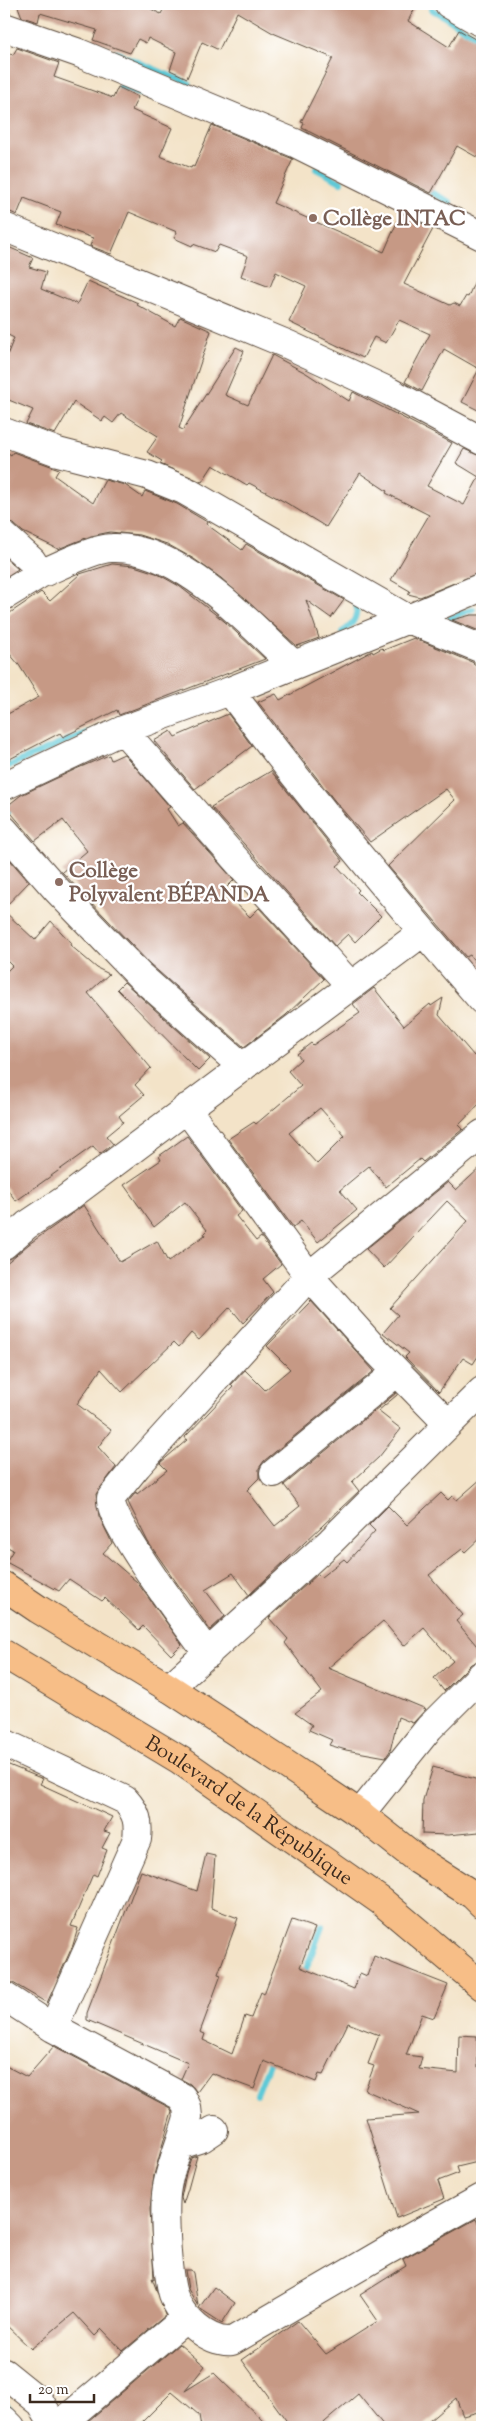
<svg xmlns="http://www.w3.org/2000/svg" width="486" height="2431" viewBox="0 0 486 2431" font-family="'Sorts Mill Goudy',serif">
<rect width="100%" height="100%" fill="#fff"/>
<filter id="ink" filterUnits="userSpaceOnUse"><feTurbulence type="fractalNoise" baseFrequency=".02" numOctaves="2"/><feDisplacementMap in="SourceGraphic" scale="10" xChannelSelector="R" yChannelSelector="G"/><feConvolveMatrix kernelMatrix="1 2 1 2 8 2 1 2 1" color-interpolation-filters="sRGB"/></filter>
<filter id="wash" filterUnits="userSpaceOnUse"><feTurbulence type="fractalNoise" baseFrequency=".0096" numOctaves="4" result="noise"/><feDisplacementMap in="SourceGraphic" scale="20" xChannelSelector="R" yChannelSelector="G"/><feGaussianBlur stdDeviation="1.12" result="paint"/><feColorMatrix in="noise" values="0 0 0 0 0 0 0 0 0 0 0 0 0 0 0 0 0 1.4 0 .05"/><feComposite in="paint" operator="in"/></filter>
<g filter="url(#wash)">
<rect width="100%" height="100%" fill="#f3e3c8"/>
<g fill="none" stroke-linecap="round" stroke-linejoin="round">
<path stroke="#5ec9d7" stroke-width="6" d="M431 9 479 38
M115 52 189 84
M120 86 151 97
M345 152 369 163
M316 169 341 182
M432 193 450 202
M450 618 473 609
M342 632C354 625 360 613 355 599
M4 768 90 731
M7 812 6 800 11 792
M303 1977 322 1927
M257 2094 272 2056
M4 2401 13 2414"/>
</g>
<g id="blocks">
<path fill="#c69985" fill-rule="evenodd" d="M17 4H141L161 14 166 4H417L408 21 449 47 459 30 482 43V160L457 146 431 193 302 128 304 123 301 122 333 58 273 33 237 12 219 50 202 42 187 78 170 70 176 52 148 38 146 43 138 39 130 53 93 40 97 30 40 13 38 22 22 17Z
M17 48 59 63 54 77 113 98 118 87 138 97 132 110 172 128 160 156 191 168 192 166 194 167 212 125 293 159 273 203 384 252 401 213 433 229 404 284 450 305 454 303 460 306 466 296 468 297 482 264V412L462 402 479 369 444 349 422 391 405 382 430 334 399 320 386 343 374 337 363 358 289 322 306 286 276 272 270 287 241 276 248 256 219 245 215 252 193 244 192 246 174 238 177 232 129 212 111 254 90 246 93 238 56 225 61 212 24 198 17 215 4 209V52L13 55Z
M4 245 33 258 29 267 46 272 41 289 77 304 88 281 138 303 137 305 175 326 180 317 211 331 179 428 183 430 236 347 244 351 225 395 248 405 272 355 306 373 349 401 353 392 452 443 427 486 464 505 479 477 456 463 464 449 482 457 481 572 420 597 408 594 410 591 391 580 429 515 386 493 387 491 360 473 326 527 285 502 249 483 247 485 213 465 202 482 160 464 162 461 147 452 158 436 121 413 113 423 105 417 102 421 74 402 55 434 26 424 33 410 4 398V363L14 338 4 333Z
M4 450 11 455 13 452 59 469 55 476 93 503 105 480 125 485 142 497 145 491 177 504 207 522 206 524 242 550 246 544 344 600 331 618 306 600 319 638 297 646 221 578 194 559 167 544 139 535 110 532 91 536 58 549 23 532 14 524 4 521Z
M4 557 18 569 7 576 4 573Z
M112 564 134 566 156 573 179 586 224 621 265 659 119 715 117 710 63 737 60 733 4 762V716L39 697 19 665 4 647V617L41 592 50 601 80 574Z
M471 615H482V632L452 620Z
M414 638 474 663 473 664 482 670V972L470 955 466 957 388 866 455 800 446 789 370 842 334 800 258 702 276 694 280 700 372 651 373 653 382 648 384 650Z
M228 714 252 746 195 789 154 741 171 731 175 737Z
M124 754 170 807 167 809 178 826 183 823 234 880 223 891 250 917 259 908 324 979 286 1015 244 1047 150 964 62 872 87 851 63 820 35 841 6 807 21 795 76 769 109 755 111 760Z
M271 771 343 861 337 866 359 890 357 892 381 916 355 942 348 934 335 946 211 807Z
M4 853 29 882 4 908Z
M4 911 35 940 51 921 71 943 70 945 97 968 109 974 88 993 151 1068 135 1085 144 1095 119 1116 123 1122 106 1136 113 1144 100 1154 93 1146 16 1201 4 1185V974L12 966 4 958Z
M124 982 210 1059 198 1071 117 989Z
M374 988 404 1026 430 1004 431 1006 443 998 439 1015 474 1056 482 1048V1101L459 1125 463 1129 423 1162 420 1159 386 1187 369 1166 340 1190 357 1210 318 1242 301 1221 293 1227 228 1139 254 1122 256 1124 301 1086 288 1071 301 1059 297 1054 311 1043 313 1045 360 1013 353 1004ZM320 1108 345 1136 317 1164 289 1133Z
M187 1136 242 1211 236 1216 256 1241 261 1237 281 1264 263 1279 273 1292 243 1323 230 1307 199 1340 191 1333 179 1347 174 1342 122 1392 101 1369 77 1404 111 1430 98 1447 116 1467 96 1494 99 1516 112 1543 103 1553 137 1582 182 1644 171 1655 143 1626 139 1630 105 1598 102 1601 69 1579 59 1591 6 1562 13 1550 4 1545V1265L29 1244 84 1205 120 1262 157 1241 168 1262 205 1235 204 1233 207 1230 185 1202 154 1227 124 1185 161 1160 159 1156Z
M482 1166V1350L473 1364 463 1358 439 1392 405 1357 409 1353 383 1333 398 1315 390 1308 468 1221 447 1201 384 1268 366 1249 448 1182 456 1190Z
M311 1301 374 1371 264 1461 259 1468V1478L247 1490 275 1526 300 1506 284 1485 396 1393 397 1395 378 1411 401 1429 379 1457 352 1482 359 1491 249 1595 233 1573 205 1590 225 1616 210 1630 148 1542 128 1502 136 1492 137 1494 167 1470 160 1463 187 1440 185 1437 233 1387 231 1385 245 1370 265 1390 290 1369 267 1346Z
M482 1478V1536L465 1552 462 1549 429 1575 463 1615 456 1621 482 1652V1660L471 1664 444 1691 434 1678 453 1661 424 1628 404 1646 383 1621 328 1668 426 1709 413 1723 398 1717 390 1751 386 1757 346 1750 329 1745 332 1740 309 1730 312 1725 295 1713 322 1692 285 1643 288 1639 269 1618 318 1574 321 1577 344 1559 347 1562 375 1531 369 1525 388 1506 407 1525 441 1493 448 1500 452 1496 457 1500Z
M4 1763 43 1779 40 1784 112 1817 104 1831 110 1833 102 1848 107 1850 97 1876 93 1874 71 1926 78 1928 73 1945 47 2003 13 1983 4 1981Z
M433 1767 482 1781V1813L479 1832 448 1835 422 1834 423 1800Z
M206 1854 215 1856 211 1908 238 1918 218 1974 221 1975 200 2032 205 2034 203 2040 232 2054 245 2016 251 2018 261 1992 264 1994 292 1920 315 1928 300 1967 354 1989 360 1973 367 1976 374 1956 448 1985 434 2018 422 2014 406 2055 422 2057 419 2069 458 2073 459 2035 477 2036 478 2067 482 2066V2161L457 2167 459 2173 438 2181 444 2199 397 2218 366 2118 419 2114 365 2090 374 2066 368 2064 379 2035 348 2023 323 2075 319 2074 316 2082 264 2061 254 2089 211 2073 197 2092 190 2084 181 2079 188 2063 87 2020V2013L141 1871 197 1891Z
M54 2046 170 2108 172 2111 154 2175 150 2209 154 2279 152 2278 166 2315 123 2351 102 2329 95 2336 74 2313 31 2349 4 2323V2065L27 2077Z
M197 2156 188 2189 183 2204 181 2198 186 2173 191 2158Z
M476 2219 482 2234V2411L463 2416 456 2398 422 2427H385L358 2394 319 2427H291L242 2360 298 2321 326 2354 378 2321 360 2295 406 2266 403 2259Z
M185 2270H191L193 2273 198 2306 188 2289Z
M214 2287 235 2303 222 2323 199 2308Z
M179 2344 205 2366 185 2391 214 2373 269 2427H201L199 2415 172 2392 137 2427H81Z"/>
</g>
</g>
<g filter="url(#ink)">
<use href="#blocks" fill-opacity="0" stroke="#574638" stroke-width="1"/>
<g fill="none" stroke-linecap="round" stroke-linejoin="round">
<defs>
<path id="minor" d="M449 4 482 23
M4 27 79 53 295 143 482 236
M4 227 289 345 390 392 482 441
M4 432 58 452 147 475 184 490 408 619 482 649
M4 536 32 561 40 574 4 596
M40 574C57 567 94 548 112 548 179 545 248 623 294 665
M230 691C309 798 395 900 482 1000
M123 730 238 862 351 986
M4 786 123 730 230 691 408 619 482 587
M4 830 57 890 139 975 243 1067
M186 1108 309 1276 370 1344 448 1424
M4 1245 27 1225 66 1199 423 932
M274 1473 397 1372
M208 1654C192 1632 105 1517 111 1498L137 1466 309 1276 482 1134
M169 1688 331 1541 482 1391
M4 1743 125 1800C137 1813 139 1822 137 1839L53 2028 4 1996
M360 1814 429 1728 482 1675
M53 2028 182 2097 187 2107 188 2117C182 2140 171 2163 167 2187 163 2208 167 2274 173 2294 181 2318 207 2343 232 2341L388 2250 482 2198
M180 2145 202 2138 214 2130
M4 2373 40 2402 55 2427
M4 2420 11 2427
M57 2427 186 2318"/>
<g id="major">
<path d="M4 1586 38 1609 169 1688 290 1767 360 1814 418 1860 473 1895 482 1904"/>
<path id="s1" d="M4 1654 180 1760 381 1901 482 1986"/>
</g>
</defs>
<use href="#minor" stroke="#574638" stroke-width="30"/>
<use href="#major" stroke="#574638" stroke-width="30"/>
<use href="#minor" stroke="#fff" stroke-width="28"/>
<use href="#major" stroke="#f7be87" stroke-width="28"/>
</g>
</g>
<g fill="#8d6e63" stroke="#fff" stroke-width="2">
<circle cx="313" cy="218" r="5"/>
<circle cx="59" cy="882" r="5"/>
</g>
<g text-anchor="middle" stroke-width="4.5" stroke-linejoin="round" paint-order="stroke">
<g font-size="21" font-weight="bold" fill="#785e54" stroke="#fff" text-anchor="start">
<text x="323" y="225">Collège INTAC</text>
<text x="69" y="877">Collège<tspan x="69" dy="24">Polyvalent BÉPANDA</tspan></text>
</g>
<g font-size="21" fill="#3b2a1e" stroke="#fff">
<text dy="7" stroke="none"><textPath href="#s1" startOffset="291">Boulevard de la République</textPath></text>
</g>
</g>
<rect width="486" height="2431" fill="none" stroke="#fff" stroke-width="20"/>
<path d="M30 2394v8h64v-8" fill="none" stroke="#3b2a1e" stroke-width="2.5"/>
<text x="38" y="2394" font-size="15" fill="#3b2a1e" stroke="#ffffff" stroke-width="4" paint-order="stroke">20 m</text>
</svg>
